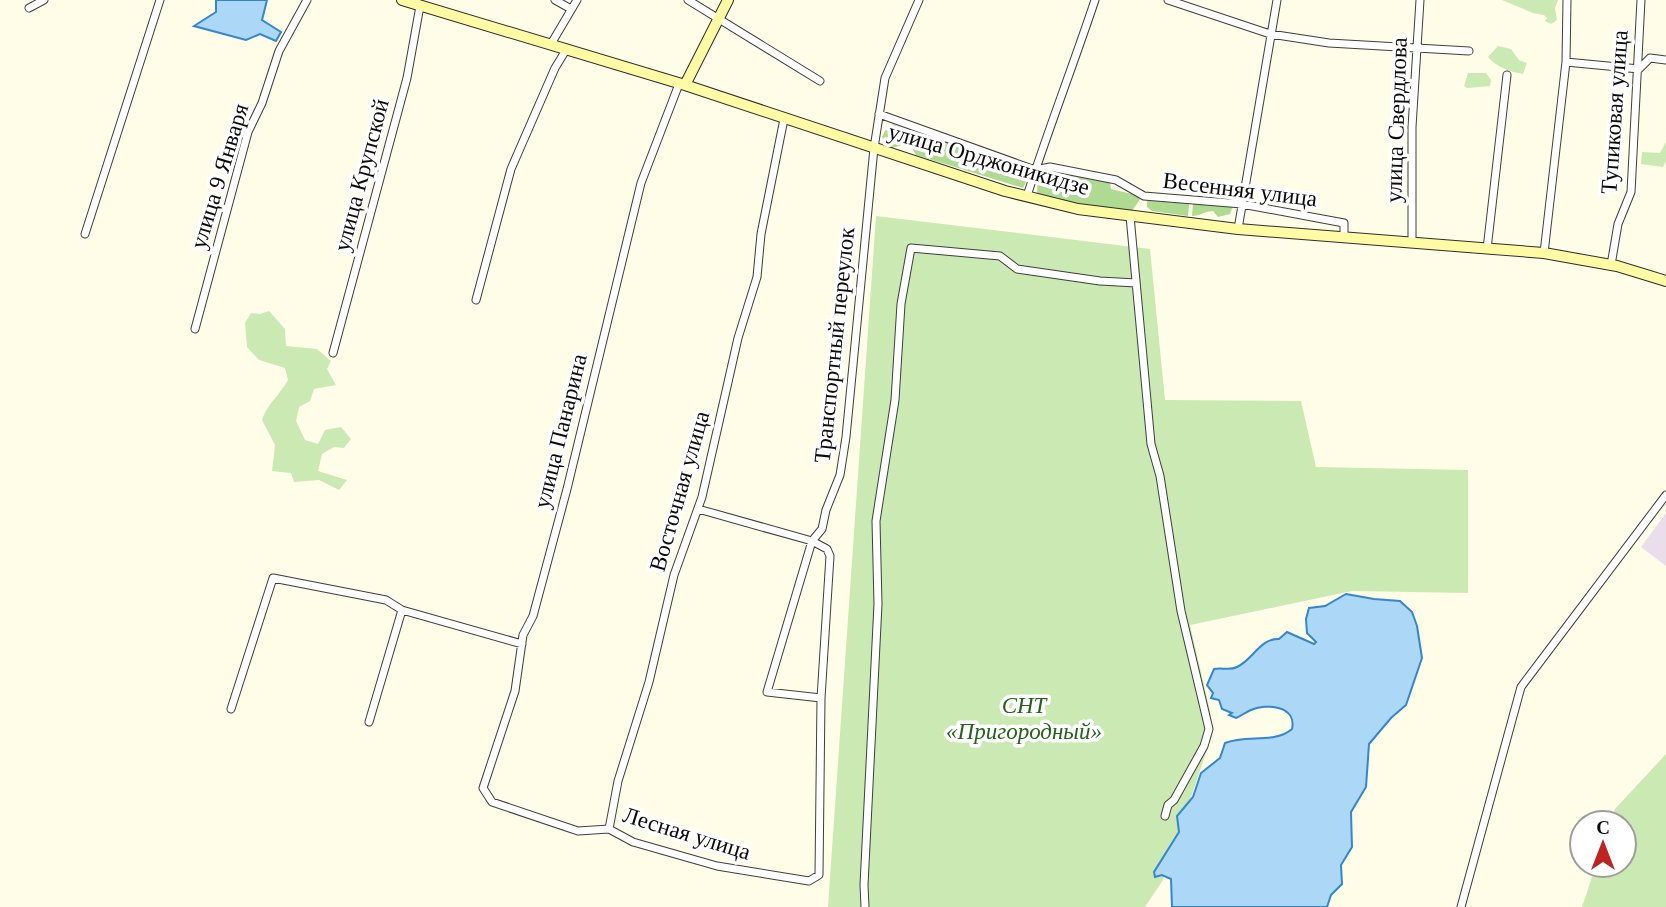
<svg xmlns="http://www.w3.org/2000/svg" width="1666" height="907" viewBox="0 0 1666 907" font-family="Georgia,serif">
<rect width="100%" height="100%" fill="#fffce8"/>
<path fill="#eadeea" d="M1666 513V566L1641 547Z"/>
<path fill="#cbe9b2" d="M1502 0H1558L1555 8 1557 20 1551 24 1545 21 1547 18 1544 15 1533 13Z
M1498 46 1511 49 1519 60 1527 63 1523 74C1511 72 1496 67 1488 57Z
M1468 73H1486L1491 80 1490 86 1467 88 1464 86Z
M1666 142V161L1663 167 1641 164 1642 152 1660 153Z
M876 216 1150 249 1165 400 1301 401 1316 467 1468 470V593L1352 591 1190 625 1210 711 1212 735 1163 880 1145 907H828Z
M269 311 285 329 286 346 317 349 331 361 327 369 336 385 314 389 310 401 299 407 296 421 305 440 318 444 325 430 341 427 351 439 344 448 334 447 322 454 318 471 347 480 339 490 319 480 294 482 291 473 272 471 275 445 262 420C267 404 280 395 288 380L285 368 259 360 247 347 245 323 251 313 260 314Z
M1666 754V907H1582L1596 865H1624V823H1611L1615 809Z"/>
<path fill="#aeda91" d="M893 124 906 130 909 137 906 144 892 148 882 137 885 131Z
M915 133 921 141 933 135 1031 171 1023 188 916 155 912 148Z
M1050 170 1110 182 1111 189 1136 195 1140 199 1132 211 1086 206 1037 194 1038 173Z
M1147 200 1189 204 1188 216 1152 211 1147 207Z
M1193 203 1233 206 1230 214 1218 217 1213 211C1205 211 1200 216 1192 216Z"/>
<path fill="#acd7f7" stroke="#3287d0" stroke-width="2" d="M216 0H267L262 20 281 32 276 41 260 34 246 40 194 26 216 12Z
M1346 594 1374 599 1400 601 1412 612 1417 626 1422 658 1406 705 1391 718 1369 744 1366 787 1351 812 1352 847 1341 865 1342 884 1331 895 1327 907H1172L1171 879 1162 875 1155 877 1154 872 1179 832 1177 816 1193 797 1201 773 1220 758 1225 743C1246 734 1275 744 1292 729 1297 706 1267 703 1251 710 1246 712 1241 716 1236 718L1229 715 1232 713 1222 709 1219 700 1211 698 1213 693 1207 685 1214 669C1222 667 1229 671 1237 667 1253 660 1260 638 1279 639L1287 632 1314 644 1316 642 1307 633 1306 619 1309 608 1325 606Z"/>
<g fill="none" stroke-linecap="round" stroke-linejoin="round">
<defs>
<path id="street" d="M555 0 571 9
M688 0 820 81
M1168 0 1270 34 1329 43 1469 51
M29 8 44 0
M551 44 577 0
M1566 62 1639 69 1650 58 1666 60
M679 84 641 183 567 489 533 616 523 635 515 691 483 788 492 802 578 831 609 829 633 842 717 866 809 881 819 875 821 698 767 692 812 541 698 509
M879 114 1035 170 1050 167 1116 180 1144 196 1242 204 1344 223V237
M1027 196C1048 130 1073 66 1095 0
M1130 216 1151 444 1160 476 1181 611 1209 729 1204 746 1174 800 1168 805 1165 816
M1238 229 1277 0
M85 234 160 0
M1412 242V127L1420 0
M1487 249 1507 75
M1544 253 1566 62 1567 0
M1611 265 1618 224 1631 192 1641 0
M476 300 511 169 555 68 566 50
M195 329 248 132 262 103 279 51 307 0
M333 353 407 78 420 6
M821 698 830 556 827 549 812 541 822 529 826 510 840 475 846 437 874 148 885 78 919 0
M231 709 273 578 386 600 402 610 522 644
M369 722 402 610
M609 829 618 781 649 682 674 575 702 497 738 338 757 277 761 234 784 119
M865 907 864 885 878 604 876 521 895 400 901 304 911 248 1000 256 1017 269 1100 281 1136 283
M1461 907 1521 687 1666 495"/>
<path id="secondary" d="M402 0 685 85 1005 191 1078 209 1238 229 1544 253 1617 266 1666 281
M685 85 728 0"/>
</defs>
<use href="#street" stroke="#3e3e3e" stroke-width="9"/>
<use href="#secondary" stroke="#2d2d2d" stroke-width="12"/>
<use href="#street" stroke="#fff" stroke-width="7"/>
<use href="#secondary" stroke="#fffaa3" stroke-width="10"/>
</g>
<g text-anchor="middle" stroke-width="7" stroke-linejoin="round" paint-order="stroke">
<g font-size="23" fill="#0b0b0b" stroke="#fff">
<text transform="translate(1614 112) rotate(-86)" y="8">Тупиковая улица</text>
<text transform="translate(1396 120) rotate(-88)" y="8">улица Свердлова</text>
<text transform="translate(989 159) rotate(16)" y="8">улица Орджоникидзе</text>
<text transform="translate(361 175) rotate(-75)" y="8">улица Крупской</text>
<text transform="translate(219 176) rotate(-73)" y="8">улица 9 Января</text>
<text transform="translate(1240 189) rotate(7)" y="8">Весенняя улица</text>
<text transform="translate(834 345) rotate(-84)" y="8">Транспортный переулок</text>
<text transform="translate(560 431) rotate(-76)" y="8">улица Панарина</text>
<text transform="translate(679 491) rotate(-74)" y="8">Восточная улица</text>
<text transform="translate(687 833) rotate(17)" y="8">Лесная улица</text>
</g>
<g font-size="23" font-style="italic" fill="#25631b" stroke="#fff">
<text x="1024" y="713">СНТ<tspan x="1024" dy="26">«Пригородный»</tspan></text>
</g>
</g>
<g transform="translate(1603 844)"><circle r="33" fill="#ffffff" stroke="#9d9d9d" stroke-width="2"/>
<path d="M0-5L12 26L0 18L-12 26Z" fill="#bd2321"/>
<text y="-10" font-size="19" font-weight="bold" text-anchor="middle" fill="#0b0b0b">С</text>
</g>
</svg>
